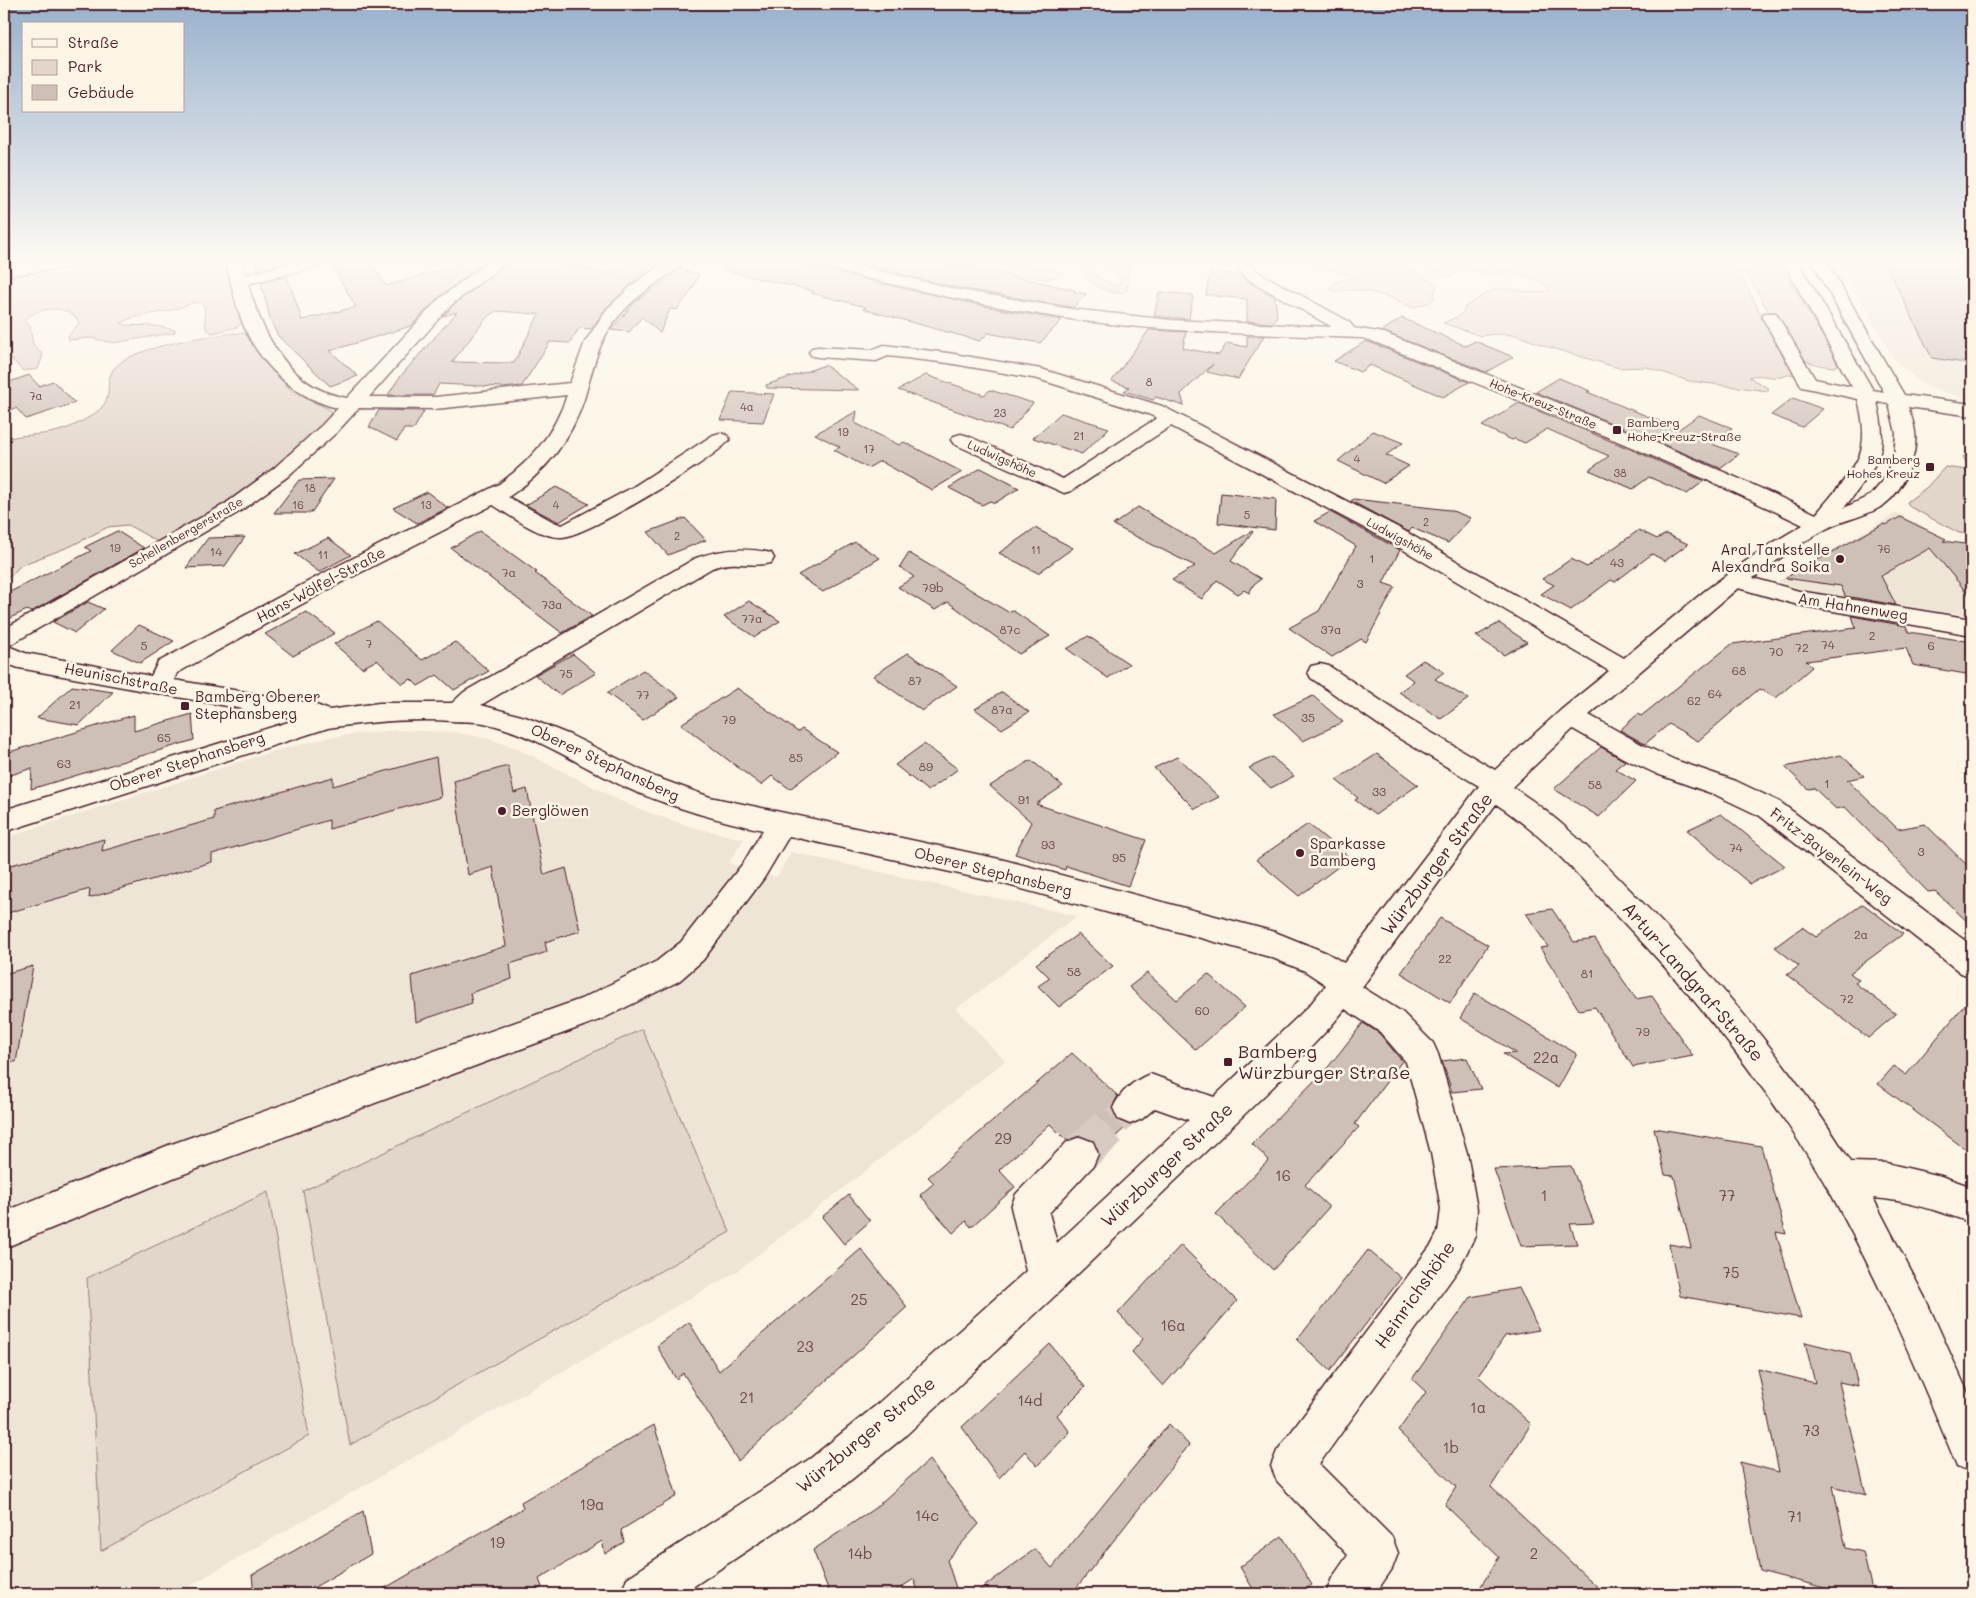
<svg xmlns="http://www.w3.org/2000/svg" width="1976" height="1598" viewBox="0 0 1976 1598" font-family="Mali,sans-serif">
<rect width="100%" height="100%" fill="#fcf5e5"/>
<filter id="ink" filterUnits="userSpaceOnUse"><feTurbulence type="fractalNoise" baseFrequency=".02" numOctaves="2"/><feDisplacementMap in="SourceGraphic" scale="10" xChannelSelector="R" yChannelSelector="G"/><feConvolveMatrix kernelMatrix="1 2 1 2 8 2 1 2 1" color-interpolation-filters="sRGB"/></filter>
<g filter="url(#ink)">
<path fill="#eee5d7" d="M1838 260H1972V401L1923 385 1896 362Z
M1897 513 1950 542 1972 560V616L1804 592 1778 581Z
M395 730 453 732 486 738 514 747 633 807 691 827 744 839 729 863 777 877 791 852 1077 916 956 1009 1005 1061 739 1270 176 1594H4V838L274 751 330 737Z"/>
<path fill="#e2d5ca" stroke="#967a7a" d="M4 260H227L243 320 238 327 212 333 206 329 204 305 196 302 172 310 132 318 121 323 125 325 155 326 176 330 173 333 113 343 91 338 69 340 68 336 79 323C72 304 36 306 25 320L30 327 33 344 43 355 38 369 23 371 4 351Z
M1078 260 1090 261C1091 263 1091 266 1092 269 1095 278 1110 284 1118 285L1122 281 1109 270 1103 260H1129L1127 291C1116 296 1099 290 1090 281 1085 276 1081 267 1078 260Z
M1303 260H1394C1401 263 1435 283 1437 286L1434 292 1435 298 1430 302 1413 308C1395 298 1377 293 1356 290 1345 289 1339 294 1329 289L1336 282 1353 278V276Z
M1414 260H1777L1839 364 1834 367C1817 366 1805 362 1791 352L1749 277 1747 274 1738 271 1786 361 1797 375C1791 374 1787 375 1781 377 1771 379 1762 373 1749 377L1769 389 1768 391 1689 381 1646 367 1619 368 1545 346 1516 335 1495 334 1481 336 1443 323 1461 315 1466 306C1477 301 1485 291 1497 289 1514 287 1533 297 1549 290L1541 281 1510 271 1490 274 1461 268 1455 269V274L1449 277Z
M1000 261 1063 273C1043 286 1017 274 1000 261Z
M243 333 252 339 261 356 289 388 297 395 329 409 331 413C326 423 316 431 308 439 264 481 212 513 158 542L128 525 108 527 71 546 21 565 4 583V440C19 434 33 436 49 433 64 431 78 424 91 416 118 399 102 387 113 370 127 347 217 333 243 333Z
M1972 453V531L1969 534 1959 533 1910 507 1907 502 1927 487 1945 467 1967 470 1968 465 1963 457Z
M642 1029 730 1232 350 1445 303 1191Z
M268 1192 309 1436 101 1551 87 1278Z"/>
<path fill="#cfc0b7" stroke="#4a1f2b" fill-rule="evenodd" d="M255 260H276L278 265 258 270Z
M356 260H369L386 286 460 264V260H487L438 298 411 326 330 351 358 376 330 386 278 336 271 322 261 283 287 276 302 320 356 307 332 266Z
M511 260H540L611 273 630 261 657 266 633 282 606 308 591 329 579 328 570 343 550 342 522 386 502 388V387L439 384 433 395H388L399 378 457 312 444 316 452 306ZM496 311 539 314 514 363 452 362 488 316Z
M724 260H803L807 265 905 289 1003 310 1062 320 1040 343 988 333 980 341 863 309 866 307 811 293 814 291 723 270Z
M844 260H928L953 266 955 263 1075 290 1074 292 1086 294 1074 307H1071L958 288Z
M1884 260H1972V364L1932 358Z
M679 270 699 274 692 290 677 310 670 309 660 333 642 317 629 332 611 330 636 301Z
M1210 272 1241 275 1245 280 1275 297 1277 316 1273 323 1247 321V299L1206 295Z
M1159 292 1193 295 1189 319 1154 316Z
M1402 318 1466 346 1475 341 1513 357 1486 372 1382 331Z
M1149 330 1186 332 1183 348 1219 355 1227 343 1247 347V336H1264L1238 379 1207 372 1213 364 1181 394 1184 406 1156 397 1153 400 1124 391 1129 387 1112 381Z
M1366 341 1371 343 1469 382 1443 397 1370 365 1360 372 1334 361Z
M825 365 859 390 767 388 766 385Z
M29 375 39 386 53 381 75 403 26 419 16 408 4 412V384Z
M926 375 984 395 990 390 1033 403 1010 430 898 390Z
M1559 378 1590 391 1587 392 1679 429 1699 415 1732 428 1712 444 1739 454 1720 468 1536 392Z
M732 392 774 394 763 422 720 420Z
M1793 398 1823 409 1802 427 1771 415Z
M1519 403 1642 454 1704 481 1687 494 1649 477 1633 489 1589 470 1609 456 1547 429 1525 443 1515 439 1512 440 1482 426Z
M379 410 424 411 414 429H404L397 441 369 427Z
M857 411 855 423 899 445 904 442 962 472 932 490 880 461 868 468 834 450 840 447 815 434Z
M1061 413 1109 428 1082 454 1033 438Z
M1373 431 1403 443 1386 455 1409 466 1383 483 1338 461Z
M981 468 1019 488 995 503 990 501 982 505 949 488Z
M334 479 311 513H274L299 480Z
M556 487 589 504 559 522 526 505Z
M427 492 448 508 417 523 393 508Z
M1221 493 1276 499 1275 530 1218 523Z
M1354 499 1450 510 1471 518 1448 543 1412 528 1409 532 1351 501Z
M1138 507 1216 553 1252 531 1253 532 1231 561 1261 579 1254 584 1249 593 1244 590 1238 594 1217 580 1202 599 1172 580 1195 566 1113 525Z
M1330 512 1400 550 1383 583 1395 587 1366 642 1361 639 1332 657 1289 628 1319 611 1356 546 1314 521Z
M1900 517 1946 539 1943 541 1972 545V599L1930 548 1881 576 1896 605 1845 596 1841 586 1785 578 1883 524 1886 525Z
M685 518 706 540 668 555 648 532Z
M1035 528 1073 548 1038 573 999 553Z
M1639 530 1657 539 1666 534 1688 544 1665 561 1652 554 1615 582 1611 580 1571 610 1541 594 1554 585 1542 579 1571 559 1587 567Z
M117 531 144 548 31 612 27 610 4 621V595L91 551 85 547Z
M480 531 537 572 535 573 592 616 562 633 451 548Z
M245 537 225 566 186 568 208 538Z
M328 538 351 555 319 572 295 554Z
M855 542 880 558 823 592 798 575Z
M909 553 1008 612 1012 610 1050 636 1019 654 948 602 935 610 898 587 914 577 900 567Z
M749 601 780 621 755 637 724 617Z
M88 602 104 609 75 633 53 622Z
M306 612 335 633 293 656 265 634Z
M1852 616 1906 626 1909 632 1972 642V675L1913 665 1906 648 1806 661 1812 667 1776 698 1759 689 1698 741 1669 724 1645 744 1620 730 1638 714 1641 716 1732 644 1856 628Z
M377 621 422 660 455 642 489 671 454 690 437 675 418 686 411 679 402 684 377 660 362 668 334 644Z
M1499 623 1527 642 1504 655 1476 636Z
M139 625 148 629 174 641 140 663 112 650Z
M1088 636 1129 664 1108 678 1067 649Z
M908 653 957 686 922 711 873 676Z
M573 654 596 673 559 695 535 675Z
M1423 660 1444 672 1435 679 1468 699 1441 719 1399 692 1414 681 1404 674Z
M643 670 679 697 643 720 607 693Z
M72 686 113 692 79 725 37 718Z
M737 688 798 732 802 729 837 752 790 789 772 776 761 785 681 724Z
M1002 692 1029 712 1002 729 975 709Z
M1313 696 1343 722 1303 741 1274 714Z
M192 714 194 740 31 789 32 768 8 776 9 752 134 715V731Z
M924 744 958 769 928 791 895 765Z
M1601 747 1625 761 1615 769 1636 781 1599 817 1554 789Z
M1377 754 1418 785 1375 815 1355 800 1358 798 1336 780Z
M1841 755 1864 776 1847 780 1898 829 1925 824 1972 870V926L1935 891 1928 892 1845 807 1836 809 1814 788 1808 789 1785 767Z
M436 757 441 797 329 829V820L212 854V862L89 898 90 889 4 914V867L104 839 102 851 214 819V811L333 777V786Z
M1177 757 1219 797 1195 809 1154 768Z
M1272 757 1294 776 1271 788 1249 768Z
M1031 760 1063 786 1036 804 1146 840 1128 886 1066 866 1065 870 1015 854 1031 822 990 786Z
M508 766 514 793 527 789 544 875 566 868 580 931 545 942 547 952 510 964 512 979 470 993 472 1003 416 1022 412 976 506 946 493 867 468 875 454 781Z
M1721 814 1785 866 1750 884 1687 830Z
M1308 824 1350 858 1299 896 1256 860Z
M1863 904 1903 934 1850 973 1859 980 1855 983 1896 1014 1868 1038 1787 975 1799 966 1775 947 1802 927 1816 937Z
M1552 909 1574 942 1595 939 1636 999 1652 996 1693 1056 1633 1067 1595 1007 1579 1010 1540 948 1548 947 1526 913Z
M1440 918 1488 945 1450 1003 1401 973Z
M1078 934 1113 966 1059 1007 1038 986 1050 978 1036 964Z
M33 966 16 1062 4 1061V974Z
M1147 973 1177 1000 1208 974 1245 1007 1196 1050 1129 987Z
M1475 993 1577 1054 1558 1088 1503 1054 1516 1053 1460 1018Z
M1972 996V1154L1878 1084 1894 1066 1906 1075Z
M1363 1023 1379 1033 1402 1061 1355 1124 1359 1127 1305 1185 1329 1207 1273 1270 1216 1214 1269 1160 1252 1144 1329 1066Z
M1072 1053 1118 1096 1111 1109 1116 1120 1128 1125 1099 1152 1094 1140 1079 1135 1066 1140 1050 1124 999 1170 1015 1187 971 1227 966 1221 953 1233 920 1195 934 1183 928 1177Z
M1467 1058 1481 1089 1452 1092 1442 1061Z
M1654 1128 1761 1146 1786 1234 1776 1232 1801 1318 1680 1296 1669 1244 1691 1248 1674 1176 1665 1175Z
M1571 1166 1594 1223 1570 1224 1577 1244 1521 1246 1494 1169Z
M849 1195 870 1221 844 1244 822 1217Z
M1181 1245 1237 1301 1163 1386 1132 1352 1143 1339 1118 1313Z
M861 1249 907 1307 738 1461 683 1373 676 1379 657 1346 689 1322 719 1371Z
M1368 1250 1401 1278 1330 1371 1297 1340Z
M1519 1288 1539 1330 1505 1336 1478 1376 1531 1424 1491 1487 1605 1594H1476L1499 1557 1445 1505 1456 1487 1398 1431 1426 1392 1412 1379 1471 1297Z
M1805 1342 1850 1353 1858 1386 1839 1382 1866 1495 1833 1486 1846 1548 1863 1552 1873 1594H1848L1760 1571 1740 1462 1779 1472 1758 1369 1815 1383Z
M1050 1344 1085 1387 1057 1415 1070 1432 1037 1466 1025 1451 999 1478 962 1427Z
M1169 1424 1189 1445 1073 1592 1075 1594H974L1035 1549 1052 1568Z
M654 1425 677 1496 621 1530 624 1542 605 1554 602 1541 539 1579 542 1587 530 1594H375L523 1508 521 1502Z
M929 1460 979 1524 947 1560 958 1594H919L914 1579 891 1594H830L813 1550 875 1508Z
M363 1511 371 1554 303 1594H254L252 1575Z
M1282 1536 1312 1585 1299 1594H1256L1240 1567Z"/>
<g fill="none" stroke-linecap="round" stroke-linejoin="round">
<path stroke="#d8cac0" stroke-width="30" stroke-dasharray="30 15" stroke-linecap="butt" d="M1116 1121 1130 1108"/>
<path stroke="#d8cac0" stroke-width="39" stroke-dasharray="39 20" stroke-linecap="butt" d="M1080 1154 1117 1120"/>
<defs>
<path id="minor" d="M47 260H92L90 263 85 265 4 276V266Z
M225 260H241L245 275 305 260H334L332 263 248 284C262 334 289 389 347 398L439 299 491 260H509L451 305 369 397H435L570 383 585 342 607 309 634 284 668 260H686C681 268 670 273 662 279 643 292 625 306 612 325 597 346 592 372 585 396 572 439 545 473 508 497L554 522 562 525 566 523 633 487 713 435 720 433 727 435 730 439C717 458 585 537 562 537 540 538 511 516 493 505L342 582 177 673 174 680 311 703 329 710 379 703H452L464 692 696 558C721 549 745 547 771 553L774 558 771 563C750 568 735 559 712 568L481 705 525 717 570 735 655 777 710 797 1004 860 1275 932 1327 953 1344 963 1479 786 1392 734 1311 678 1308 672 1311 666 1320 664 1329 666 1410 720 1495 770 1561 710 1609 671 1385 539 1171 426 1071 491 1064 493 954 444 951 440 954 436 961 434 968 436 1063 479 1157 418 1148 414 1038 379 948 363 888 356 876 361 818 357 812 356 809 352 812 348 818 347 872 350 884 345 948 353 1041 369 1162 406 1401 529 1624 658 1706 590 1764 548 1803 525C1663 456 1516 400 1372 341L1362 338C1265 334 1167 333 1070 319 981 306 894 285 807 263L805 260H834L958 290 1071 309 1171 320 1332 327 1246 278 1231 260H1247L1258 272 1348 321 1354 328 1384 333C1529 392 1675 447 1816 514 1828 500 1854 471 1860 454 1866 436 1862 416 1858 399L1802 387 1762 317 1764 313H1776L1815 379 1852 387 1782 260H1797L1873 390 1884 392 1811 260H1826L1904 395 1972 404V416L1908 407C1911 415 1914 424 1915 432 1918 455 1904 490 1885 504 1867 517 1844 519 1826 529 1800 543 1776 561 1753 578L1799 591 1972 619V635L1798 605 1738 588 1589 715 1641 744 1675 760 1736 781 1780 802 1972 946V977L1961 973 1760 816 1716 795 1657 774 1623 758 1573 729 1512 787C1558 816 1596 855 1634 894 1716 976 1789 1064 1851 1162L1886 1163 1941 1176 1972 1187V1223C1941 1212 1907 1200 1873 1198L1926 1300 1972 1402V1472L1957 1466C1919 1374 1880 1282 1831 1194 1775 1096 1703 1006 1625 924 1585 882 1545 836 1496 804L1362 987 1402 1012 1433 1043 1438 1054 1467 1153 1477 1209 1475 1236 1458 1270 1319 1464 1392 1537 1398 1553 1392 1569 1375 1594H1326L1332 1578 1348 1555 1277 1481 1271 1466 1277 1451 1432 1244 1438 1232 1441 1209 1431 1153 1406 1062 1380 1032 1345 1009 1331 1026 1274 1086 1060 1291 904 1437 841 1488 682 1594H621L627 1578 811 1458 874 1407 1026 1271 1011 1207 1016 1194 1067 1142 1080 1137 1093 1142 1098 1154 1093 1166 1049 1213 1057 1243 1189 1120 1155 1108 1142 1119 1130 1124 1118 1119 1113 1108C1120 1092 1133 1081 1150 1074L1214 1097 1309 1006 1326 985 1305 971 1270 957 1004 884 789 836 764 878 703 960 679 981 602 1019 173 1178 4 1248V1212L169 1145 581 999 657 961 681 942 744 862 763 830C720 821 678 809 636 792 585 770 539 735 484 723 474 721 463 722 453 721 411 718 370 722 328 728L4 832V810L298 719 19 668 4 663V629L225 504 273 469 322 425 338 408C297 399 264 368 246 331 236 309 232 284 225 260ZM567 395C554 434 532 460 499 484L326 572 158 662 151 676 25 653 8 646 239 512 287 477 336 433 359 408 435 409ZM1877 402 1889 404 1896 433 1894 456 1882 482 1871 495 1844 508C1854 496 1877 466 1880 452 1884 435 1881 419 1877 402Z"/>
</defs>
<use href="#minor" stroke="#4a1f2b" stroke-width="3"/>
<use href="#minor" fill="#fcf5e5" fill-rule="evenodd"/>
</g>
</g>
<linearGradient id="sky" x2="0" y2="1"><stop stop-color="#98b1cd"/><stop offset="0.54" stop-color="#fefaf3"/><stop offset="1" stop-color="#fefaf3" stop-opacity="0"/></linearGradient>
<rect width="1976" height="484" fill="url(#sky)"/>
<g fill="#4a1f2b" stroke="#fcf5e5" stroke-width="2">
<rect x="1612" y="425" width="10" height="10" rx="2.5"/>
<rect x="1925" y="462" width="10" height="10" rx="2.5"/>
<circle cx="1840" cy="559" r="5"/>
<rect x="180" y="701" width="10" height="10" rx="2.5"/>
<circle cx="502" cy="811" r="5"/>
<circle cx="1300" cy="853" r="5"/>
<rect x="1223" y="1057" width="10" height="10" rx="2.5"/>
</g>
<g text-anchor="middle" stroke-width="5" stroke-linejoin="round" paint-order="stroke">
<g font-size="11" fill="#6b474e">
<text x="1149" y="386">8</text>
<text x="36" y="400">7a</text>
<text x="747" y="411">4a</text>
<text x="1000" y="417">23</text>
<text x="843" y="436">19</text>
<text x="1079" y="440">21</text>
<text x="869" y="453">17</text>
<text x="1357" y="463">4</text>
<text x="1620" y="477">38</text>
<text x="310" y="492">18</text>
<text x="298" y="509">16</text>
<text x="426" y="509">13</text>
<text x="556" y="509">4</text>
<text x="1247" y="519">5</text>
<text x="1426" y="526">2</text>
<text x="677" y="540">2</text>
<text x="115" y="552">19</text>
<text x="1884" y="553">76</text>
<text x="1036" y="554">11</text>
</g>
<g font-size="12" fill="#4a1f2b" stroke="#fcf5e5">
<text transform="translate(1543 404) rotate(22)" y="4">Hohe-Kreuz-Straße</text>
<text transform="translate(1002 459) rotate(24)" y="4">Ludwigshöhe</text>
<text transform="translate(186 533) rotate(-30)" y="4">Schellenbergerstraße</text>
<text transform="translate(1400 539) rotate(29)" y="4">Ludwigshöhe</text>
</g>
<g font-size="12" fill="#4a1f2b" stroke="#fcf5e5" text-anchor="start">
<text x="1627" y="427">Bamberg<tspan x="1627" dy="14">Hohe-Kreuz-Straße</tspan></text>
<text x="1920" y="464" text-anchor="end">Bamberg<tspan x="1920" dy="14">Hohes Kreuz</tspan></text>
</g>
<g font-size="12" fill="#6b474e">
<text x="216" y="556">14</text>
<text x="323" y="559">11</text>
<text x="1372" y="563">1</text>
<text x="1617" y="567">43</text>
<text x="509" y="577">7a</text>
<text x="1360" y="588">3</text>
<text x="933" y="592">79b</text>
<text x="552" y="609">73a</text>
<text x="752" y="623">77a</text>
<text x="1010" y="634">87c</text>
<text x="1331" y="634">37a</text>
<text x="1872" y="640">2</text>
<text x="369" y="648">7</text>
<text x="1828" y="649">74</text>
<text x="144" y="650">5</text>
<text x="1931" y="650">6</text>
<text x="1802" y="652">72</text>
<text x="1776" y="656">70</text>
<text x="1739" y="675">68</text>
<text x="566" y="678">75</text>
<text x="915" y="685">87</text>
<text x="1715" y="698">64</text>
<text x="643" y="699">77</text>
<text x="1694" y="705">62</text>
<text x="75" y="709">21</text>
<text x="1002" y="714">87a</text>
<text x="1308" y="722">35</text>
<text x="729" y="724">79</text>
<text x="164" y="742">65</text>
<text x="796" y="762">85</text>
<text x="64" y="768">63</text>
<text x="926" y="771">89</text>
<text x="1827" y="788">1</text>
<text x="1595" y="789">58</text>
<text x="1379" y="796">33</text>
<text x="1024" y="804">91</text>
<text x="1048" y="849">93</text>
<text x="1736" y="852">74</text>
<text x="1921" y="856">3</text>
<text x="1119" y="862">95</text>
<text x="1861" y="939">2a</text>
<text x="1445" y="963">22</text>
<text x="1074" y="976">58</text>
<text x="1587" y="978">81</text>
<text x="1847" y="1003">72</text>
<text x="1202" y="1015">60</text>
<text x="1643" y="1036">79</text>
</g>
<g font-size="15" fill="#4a1f2b" stroke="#fcf5e5" text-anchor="start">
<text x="1830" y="555" text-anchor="end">Aral Tankstelle<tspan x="1830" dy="17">Alexandra Soika</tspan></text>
<text x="195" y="702">Bamberg Oberer<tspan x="195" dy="17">Stephansberg</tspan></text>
<text x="512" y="816">Berglöwen</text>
<text x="1310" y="849">Sparkasse<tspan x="1310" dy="17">Bamberg</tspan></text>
</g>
<g font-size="15" fill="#4a1f2b" stroke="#fcf5e5">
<text transform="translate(321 585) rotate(-28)" y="5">Hans-Wölfel-Straße</text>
<text transform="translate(1853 607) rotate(9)" y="5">Am Hahnenweg</text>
<text transform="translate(121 679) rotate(11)" y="5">Heunischstraße</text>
<text transform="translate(187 762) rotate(-18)" y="5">Oberer Stephansberg</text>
<text transform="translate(605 763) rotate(25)" y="5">Oberer Stephansberg</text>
<text transform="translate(1831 856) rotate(37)" y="5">Fritz-Bayerlein-Weg</text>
<text transform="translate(993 872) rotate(14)" y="5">Oberer Stephansberg</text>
</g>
<g font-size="15" fill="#6b474e">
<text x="1546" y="1063">22a</text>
<text x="1003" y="1144">29</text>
<text x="1283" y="1181">16</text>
<text x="1544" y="1201">1</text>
<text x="1727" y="1201">77</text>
<text x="1731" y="1278">75</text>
<text x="859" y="1305">25</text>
<text x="1173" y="1331">16a</text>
<text x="805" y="1352">23</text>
<text x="747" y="1403">21</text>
<text x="1030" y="1406">14d</text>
<text x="1478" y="1413">1a</text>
<text x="1811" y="1436">73</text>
<text x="1451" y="1453">1b</text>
<text x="592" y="1510">19a</text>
<text x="927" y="1521">14c</text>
<text x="1795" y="1522">71</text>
<text x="497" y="1548">19</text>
<text x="860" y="1559">14b</text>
<text x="1534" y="1559">2</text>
</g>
<g font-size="18" fill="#4a1f2b" stroke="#fcf5e5">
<text transform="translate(1437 864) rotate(-53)" y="6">Würzburger Straße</text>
<text transform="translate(1693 982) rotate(49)" y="6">Artur-Landgraf-Straße</text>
<text transform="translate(1167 1165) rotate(-43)" y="6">Würzburger Straße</text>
<text transform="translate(1415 1295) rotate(-55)" y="6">Heinrichshöhe</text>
<text transform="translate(866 1435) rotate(-39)" y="6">Würzburger Straße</text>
</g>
<g font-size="18" fill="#4a1f2b" stroke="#fcf5e5" text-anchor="start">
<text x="1238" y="1058">Bamberg<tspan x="1238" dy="21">Würzburger Straße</tspan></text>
</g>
</g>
<rect width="1976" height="1598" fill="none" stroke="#fcf5e5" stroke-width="20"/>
<rect x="10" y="10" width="1956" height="1578" fill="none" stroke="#4a1f2b" stroke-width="2" filter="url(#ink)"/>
<rect x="22" y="22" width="162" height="90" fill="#fcf5e5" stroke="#b59f9b"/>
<rect x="32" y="39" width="25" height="8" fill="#fcf5e5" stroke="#b59f9b"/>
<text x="68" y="48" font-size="15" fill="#4a1f2b">Straße</text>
<rect x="32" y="60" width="25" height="15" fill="#e2d5ca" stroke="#b59f9b"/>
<text x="68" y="72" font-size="15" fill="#4a1f2b">Park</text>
<rect x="32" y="85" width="25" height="15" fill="#cfc0b7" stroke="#b59f9b"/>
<text x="68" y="98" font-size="15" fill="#4a1f2b">Gebäude</text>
</svg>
